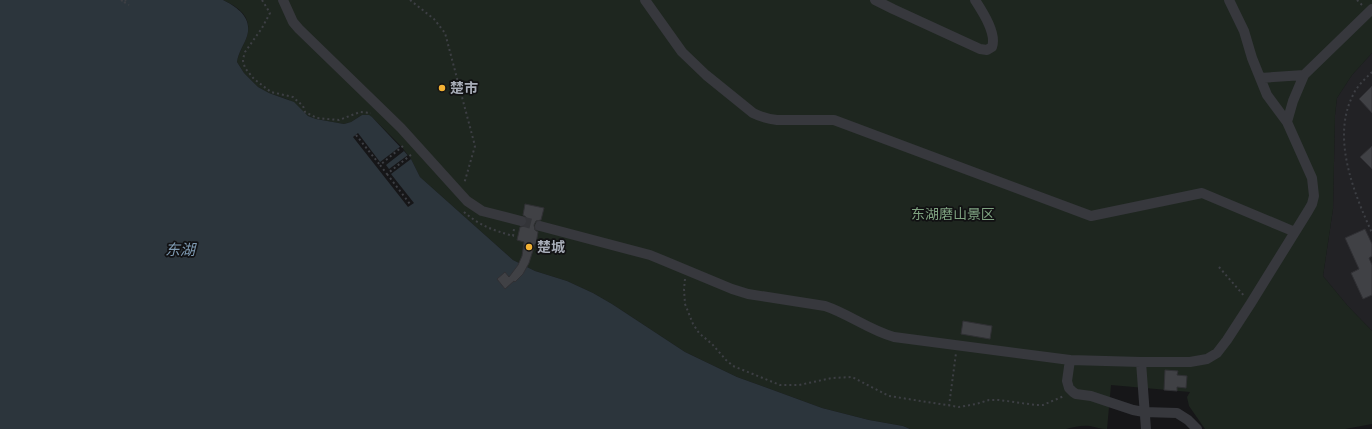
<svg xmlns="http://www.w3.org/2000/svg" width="1372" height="429" viewBox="0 0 1372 429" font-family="Helvetica,'Noto Sans SC',sans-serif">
<rect width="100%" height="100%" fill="#161618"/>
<path fill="#222225" d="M1372 53V331L1347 305 1323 276 1333 209 1335 115 1337 98 1352 75Z"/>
<path fill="#1e261f" d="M223 0H1372V53L1352 75 1337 98 1335 115 1333 209 1323 276 1347 305 1372 331V424L1345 429H1205L1189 406 1187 397 1190 392 1111 385 1107 429C1101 429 1096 427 1090 426 1082 425 1074 427 1066 429H910L903 426 869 420 822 408 737 377 685 352 612 304 593 293 567 281 535 271 513 260 420 177 411 159 401 146 372 117 362 115 351 122 344 124 316 119 308 116 289 100 269 93 258 87 244 73 237 62C238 54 243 46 246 39 254 18 240 8 223 0Z"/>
<path fill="#2c353c" d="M0 0H223C239 8 254 19 246 39 243 46 238 54 237 62L244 73 258 87 269 93 294 102 308 116 316 119 344 124 351 122 362 115H369L372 117 404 151 411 159 420 177 513 260 535 271 567 281 593 293 612 304 685 352 737 377 822 408 869 420 903 426 910 429H0Z"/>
<path fill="#161618" d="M358 133 380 162 401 146 404 151 386 165 389 169 408 155 411 159 391 174 414 203 408 207 353 137Z"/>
<path fill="#404145" stroke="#303034" d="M1372 86V113L1359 99Z
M1372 146V169L1360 157Z
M525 204 544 208 541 220 536 221 534 225 535 230 538 232 536 244H535L529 263 523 274 515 282 514 281 505 289 497 279 505 272 509 277 518 265 522 256 524 242 517 240 520 227 525 226 527 222 526 217 523 215Z
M1365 229 1372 244V256L1369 258 1372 265V295L1363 299 1351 273 1359 269 1345 238Z
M963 321 992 326 990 339 961 334Z
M1165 370 1178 371 1177 375 1187 376 1186 388 1177 387V391L1164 390Z"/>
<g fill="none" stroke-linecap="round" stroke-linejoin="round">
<path stroke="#333438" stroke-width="10" stroke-dasharray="10 5" stroke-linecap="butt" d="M521 221 540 226"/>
<path stroke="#3d3f44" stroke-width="2" stroke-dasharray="2 3" stroke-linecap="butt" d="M121 0 124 2 126 0
M262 0 270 13 262 28 245 52 243 59V61L245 68 254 79 271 92 293 97 303 106 305 112 317 118 339 120 360 112 371 113
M410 0 434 19 445 33 475 146 464 184
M1357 0 1362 5
M124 2 129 5
M1372 72C1365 79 1357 86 1353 95 1331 138 1354 193 1372 233
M356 135 380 165
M403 146 380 165 387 174 412 154
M387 174 410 204
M464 212C480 226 493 230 513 236L514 229
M1219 267 1245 297
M685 279 684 289 685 304 693 324 699 333 712 344 726 360 733 366 780 385H799L832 378 852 377 889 396 959 407 976 404 989 400H999L1036 405H1043L1064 396
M949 406 956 353"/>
<path stroke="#37383d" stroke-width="10" d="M283 0 293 22 299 29 401 128 467 201 482 211 521 221
M645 0 682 52 706 75 753 113C761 117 768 119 777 120H834L1091 216 1202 193 1295 232
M875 0 893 9 980 49 987 50 992 47C997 33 982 11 975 0
M1260 78 1304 75
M1287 122 1293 101 1304 75 1372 9
M540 226 650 255 732 289 748 294 825 306C849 314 869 330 894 337L1070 360 1141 362
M1070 360 1067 381 1069 388 1073 392 1076 394 1091 396 1133 410 1144 412 1177 413 1188 420 1197 429
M1146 429 1141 362H1190L1207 359 1217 353 1227 340 1251 303 1308 211 1312 204 1314 196 1312 178 1287 122 1267 95 1252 58 1244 31 1229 0"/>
</g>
<g fill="#f2b134" stroke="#111113" stroke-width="1.5">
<circle cx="442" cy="88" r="4"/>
<circle cx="529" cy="247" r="4"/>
</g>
<g text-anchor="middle" stroke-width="3.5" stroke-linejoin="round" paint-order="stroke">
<g font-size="14" font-weight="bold" fill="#a8adb8" stroke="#111113" text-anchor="start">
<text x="450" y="93">楚市</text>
<text x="537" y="252">楚城</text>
</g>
<g font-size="14" fill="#7fa381" stroke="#111113">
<text x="953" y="219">东湖磨山景区</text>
</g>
<g font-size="15" font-style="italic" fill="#7f9bb3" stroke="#111113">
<text x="180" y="255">东湖</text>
</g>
</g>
</svg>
